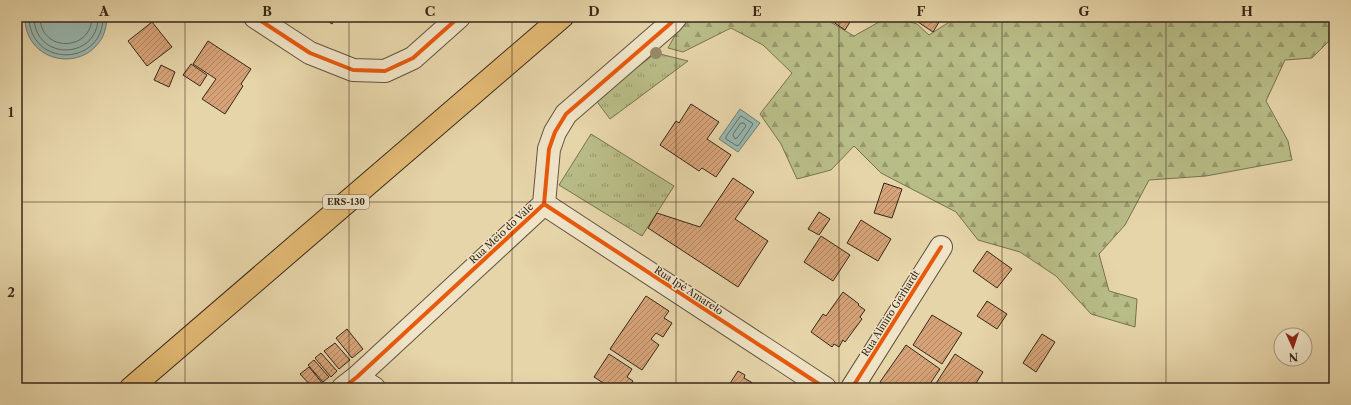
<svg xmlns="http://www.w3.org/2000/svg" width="1351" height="405" viewBox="0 0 1351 405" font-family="'Libre Caslon Text',serif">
<defs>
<pattern id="grass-tufts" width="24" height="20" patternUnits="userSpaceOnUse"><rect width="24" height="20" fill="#b8bc86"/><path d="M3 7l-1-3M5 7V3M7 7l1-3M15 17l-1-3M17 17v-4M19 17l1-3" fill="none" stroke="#97996d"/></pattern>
<pattern id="forest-firs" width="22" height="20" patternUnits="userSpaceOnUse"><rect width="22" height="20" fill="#b8bc86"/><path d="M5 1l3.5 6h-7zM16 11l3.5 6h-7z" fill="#97996d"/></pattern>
<pattern id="building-hatch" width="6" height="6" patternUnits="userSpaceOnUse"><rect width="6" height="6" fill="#d6a378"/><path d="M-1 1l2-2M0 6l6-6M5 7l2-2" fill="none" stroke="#af8561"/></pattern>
</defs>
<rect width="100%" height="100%" fill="#e6d5a9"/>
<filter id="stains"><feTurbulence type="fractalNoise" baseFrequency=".005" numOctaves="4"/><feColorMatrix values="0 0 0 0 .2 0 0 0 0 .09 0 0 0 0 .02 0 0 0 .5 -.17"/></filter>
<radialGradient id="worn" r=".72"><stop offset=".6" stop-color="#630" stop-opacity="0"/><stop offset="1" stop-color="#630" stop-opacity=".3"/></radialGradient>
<path fill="url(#grass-tufts)" stroke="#78724f" d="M656 53 688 61 610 119 595 99Z
M591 134 674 186 642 236 559 185Z"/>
<path fill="url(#forest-firs)" stroke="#78724f" d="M685 17H822L854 36 888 17H895L917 24 929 35 957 17H1334V36L1312 58 1285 60 1266 101 1288 141 1292 160 1206 176 1149 180 1125 225 1099 254 1109 291 1137 299 1135 327 1091 314 1056 276 1020 252 978 240 956 212 881 173 854 146 831 170 797 179 781 144 760 114 792 73 763 45 731 28 683 52 668 48Z"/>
<path fill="#98b7b0" stroke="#727d73" d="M25 17H107C107 24 105 32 102 38 80 75 24 60 25 17Z
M740 109 760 123 738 152 719 139Z"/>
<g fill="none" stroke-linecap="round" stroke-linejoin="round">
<path stroke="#686f64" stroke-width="1" d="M29 17C30 69 104 66 103 17
M34 17C34 62 99 60 98 17
M40 17C40 53 92 52 92 17
M741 116 752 123 753 124 739 145 737 146 726 139V137Z
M741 123H744L746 126 737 138 735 139 733 135Z"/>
</g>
<path fill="url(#building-hatch)" stroke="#382718" d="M322 17H336L332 24Z
M826 17H853L845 30Z
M922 17H942L933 32 918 22Z
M152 22 172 47 147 66 128 41Z
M208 41 251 69 241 84 243 86 225 114 202 99 216 79 193 64Z
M191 64 207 75 200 86 183 75Z
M161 65 175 72 169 87 154 80Z
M691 104 719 122 707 139 731 155 716 177 702 168 699 171 660 145 676 121 679 123Z
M733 178 754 192 735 219 768 241 738 287 648 228 657 213 700 227Z
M884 183 902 189 892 218 874 213Z
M819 212 830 219 819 235 808 229Z
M861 220 891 239 878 261 847 243Z
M821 236 850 255 833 281 804 262Z
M987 251 1012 269 997 288 973 271Z
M843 292 859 304 858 305 865 310 860 317 862 319 845 342 843 340 839 347 834 344 832 347 811 332 823 314 826 316Z
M646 296 669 311 664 318 672 323 663 337 656 333 651 339 659 345 642 370 610 349Z
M987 301 1007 314 997 329 977 316Z
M932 315 962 333 942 364 913 345Z
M347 329 363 349 352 358 336 338Z
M1042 334 1055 342 1036 372 1023 363Z
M335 343 350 360 339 369 324 351Z
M906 345 940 369 927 388H888L880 382Z
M321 353 337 371 331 377 315 358Z
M609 354 632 369 627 377 633 381 629 388H611L594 377Z
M955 354 983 372 973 388H933Z
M314 360 329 377 323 382 308 365Z
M309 367 323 384 319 388H313L300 374Z
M738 371 745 375 744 378 751 382 747 388H727Z
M751 382 757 387 759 384 765 388H747Z"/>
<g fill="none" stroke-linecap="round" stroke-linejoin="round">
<defs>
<path id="street" d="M255 17 310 53 353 70 385 71 413 58 459 17
M544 204 825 388
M357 377 374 388
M343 388 357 377 544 204 549 149 555 132 566 114 671 23 676 17
M852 388 941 247"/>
<path id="primary" d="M131 388 562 17"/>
</defs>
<use href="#street" stroke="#64523c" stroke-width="24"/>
<use href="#primary" stroke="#382718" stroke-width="24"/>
<use href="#street" stroke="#efe4c7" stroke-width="22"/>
<use href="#primary" stroke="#e3ba74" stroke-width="22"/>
<defs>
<path id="cycleway" d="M255 17 310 53 353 70 385 71 413 58 459 17
M544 204 825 388
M343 388 357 377 544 204 549 149 555 132 566 114 671 23 676 17
M852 388 941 247"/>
</defs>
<use href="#cycleway" stroke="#efe4c7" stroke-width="6"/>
<use href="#cycleway" stroke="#e8590c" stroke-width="4"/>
</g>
<circle fill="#988a69" cx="656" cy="53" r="6"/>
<path fill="none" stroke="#382718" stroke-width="1" stroke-opacity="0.55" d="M185 17V388M349 17V388M512 17V388M676 17V388M839 17V388M1002 17V388M1166 17V388M17 202H1334"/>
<g text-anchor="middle" stroke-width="3" stroke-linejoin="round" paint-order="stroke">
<rect fill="#efe4c7" stroke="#6f604c" stroke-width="1" x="323" y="195" width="46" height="14" rx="3"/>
<g font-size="9" font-weight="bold" fill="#382718">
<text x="346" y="205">ERS-130</text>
</g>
<g font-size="10" fill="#382718" stroke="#efe4c7">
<text transform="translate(501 233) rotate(-43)" y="4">Rua Meio do Vale</text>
<text transform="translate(689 290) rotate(33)" y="4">Rua Ipê Amarelo</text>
<text transform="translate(890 313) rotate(-58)" y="4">Rua Almiro Gerhardt</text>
</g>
</g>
<rect width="1351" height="405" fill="none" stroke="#e6d5a9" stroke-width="44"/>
<g transform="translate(1293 347) rotate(177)"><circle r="19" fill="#efe4c7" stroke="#a69881"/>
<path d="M0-3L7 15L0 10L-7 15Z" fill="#8f2418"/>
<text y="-6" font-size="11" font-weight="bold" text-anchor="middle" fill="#382718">N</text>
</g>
<rect x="22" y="22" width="1307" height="361" fill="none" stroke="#382718" stroke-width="1.5"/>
<g font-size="13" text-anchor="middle" font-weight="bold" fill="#382718">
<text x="104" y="16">A</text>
<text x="267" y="16">B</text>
<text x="430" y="16">C</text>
<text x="594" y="16">D</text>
<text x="757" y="16">E</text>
<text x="921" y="16">F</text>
<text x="1084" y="16">G</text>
<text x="1247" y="16">H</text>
<text x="11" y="117">1</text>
<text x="11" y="297">2</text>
</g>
<rect width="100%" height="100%" filter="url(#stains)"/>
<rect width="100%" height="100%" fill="url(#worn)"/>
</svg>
